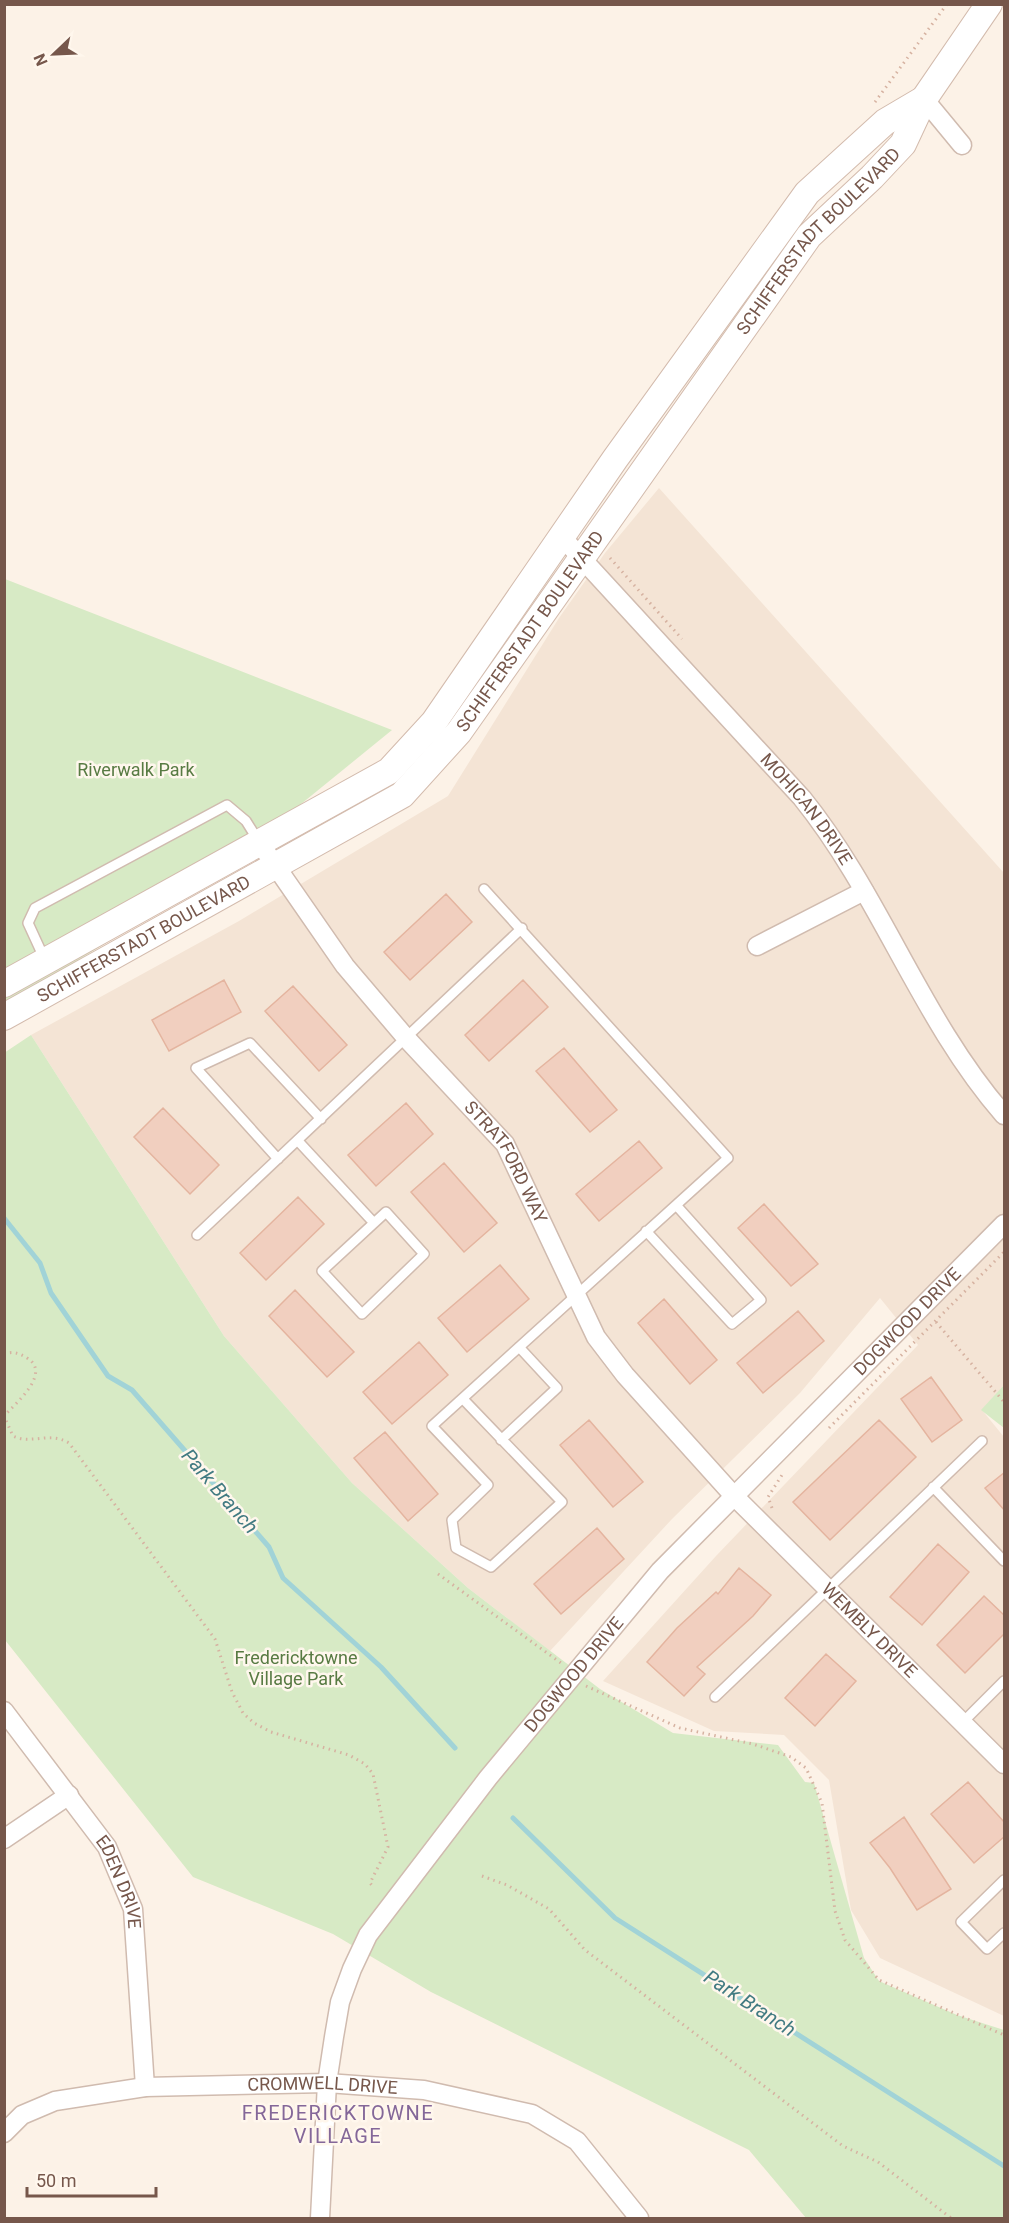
<svg xmlns="http://www.w3.org/2000/svg" width="1009" height="2223" viewBox="0 0 1009 2223" font-family="Roboto,sans-serif">
<rect width="100%" height="100%" fill="#fcf2e7"/>
<path fill="#f4e4d5" d="M659 488 1004 873V1385L982 1410 1004 1437V2016L880 1958 851 1910 829 1780 784 1735 714 1731 603 1681 716 1556 918 1345 880 1298 800 1393 672 1519 550 1651 468 1588 352 1483 224 1336 31 1035 239 921 448 796 559 618 605 553Z"/>
<path fill="#d7eac5" d="M5 579 392 730 204 883 5 1005Z
M31 1035 224 1336 352 1483 468 1588 600 1689 673 1733 778 1745 805 1782 814 1783 864 1958 879 1981 957 2015 1004 2030V2218H806L749 2150 431 1992 333 1934 193 1877 5 1640 4 1053Z
M1004 1385V1428L981 1410Z"/>
<g fill="none" stroke-linecap="round" stroke-linejoin="round">
<path stroke="#a1d3d7" stroke-width="5" d="M4 1218 40 1263 51 1293 108 1376 132 1390 269 1547 283 1578 381 1667 455 1748
M513 1818 615 1918 1004 2166"/>
</g>
<path fill="#f1cfbf" stroke="#e4b49f" stroke-width="1.5" d="M446 894 472 922 410 980 384 952Z
M224 980 241 1012 169 1051 152 1020Z
M523 980 548 1007 489 1061 465 1035Z
M293 986 347 1045 319 1071 265 1011Z
M564 1048 617 1110 590 1132 536 1071Z
M406 1103 433 1134 376 1186 348 1155Z
M163 1108 219 1165 190 1194 134 1137Z
M639 1141 662 1168 599 1221 576 1194Z
M444 1163 497 1223 464 1252 411 1192Z
M298 1197 324 1224 266 1280 240 1253Z
M764 1204 818 1264 791 1286 738 1228Z
M500 1265 529 1299 467 1352 438 1318Z
M295 1290 354 1352 327 1377 269 1316Z
M664 1299 717 1360 690 1384 638 1323Z
M798 1311 824 1341 763 1393 737 1363Z
M419 1342 448 1375 392 1424 363 1392Z
M931 1377 962 1420 932 1442 901 1399Z
M589 1420 643 1482 613 1507 560 1445Z
M879 1420 916 1457 830 1540 793 1502Z
M385 1432 438 1494 408 1521 354 1458Z
M1005 1472V1511L985 1488Z
M597 1528 624 1559 561 1614 534 1584Z
M938 1544 969 1572 922 1625 890 1597Z
M739 1568 771 1595 753 1616 697 1667 705 1674 684 1696 647 1662 677 1628 716 1592 718 1594Z
M984 1596 1005 1616V1633L965 1673 937 1645Z
M826 1654 856 1681 815 1726 785 1698Z
M968 1782 1005 1823V1836L974 1863 931 1814Z
M904 1817 951 1889 917 1910 890 1868 870 1843Z"/>
<g fill="none" stroke-linecap="round" stroke-linejoin="round">
<defs>
<path id="lane" d="M45 960 28 923 35 908 227 805 246 821 259 842
M298 1141 374 1223 386 1212 424 1254 362 1314 322 1271 374 1223
M278 1159 196 1068 250 1043 321 1119
M646 1231 732 1324 761 1300 676 1205
M197 1235 522 928
M463 1399 562 1502 491 1567 456 1548 452 1520 488 1485 432 1426 728 1158 484 889
M501 1440 557 1388 519 1347
M933 1487 1004 1561
M715 1697 982 1441
M962 1723 1004 1681
M1004 1880 961 1922 987 1949 1004 1933"/>
<g id="street">
<path d="M924 99 962 145"/>
<path id="s1" d="M562 537 802 798C881 896 921 1020 1004 1115"/>
<path id="s2" d="M259 842 345 966 407 1039 505 1144 596 1337 625 1375 734 1496 1004 1764"/>
<path d="M757 946 864 891"/>
<path id="s3" d="M4 1711 107 1847 133 1909 145 2087"/>
<path d="M4 1839 69 1795"/>
<path id="s4" d="M4 2133 22 2115 55 2101 145 2087 327 2083 424 2090 532 2114 577 2141 639 2218"/>
<path id="s5" d="M320 2218 327 2083 334 2037 340 2002 352 1969 368 1935 488 1778 660 1571 1004 1224"/>
</g>
<g id="secondary">
<path d="M4 984 389 771 434 722 615 459 807 193 885 122 924 99"/>
<path id="s6" d="M4 1017 402 795 459 732 809 236 872 177 903 144 924 99 989 4"/>
</g>
</defs>
<use href="#lane" stroke="#d0bbaf" stroke-width="12"/>
<use href="#street" stroke="#d0bbaf" stroke-width="21"/>
<use href="#secondary" stroke="#d3bbad" stroke-width="28"/>
<path stroke="#d6b2a1" stroke-width="3" stroke-dasharray="1.5 4.5" stroke-linecap="butt" d="M875 102 947 4
M610 558 682 639
M936 1322 1004 1402
M4 1354C13 1351 19 1353 27 1358 52 1373 16 1403 4 1416L13 1436C31 1445 50 1431 69 1443L215 1639 232 1692 243 1713 254 1723 271 1732 349 1755 365 1764 373 1774 388 1847 370 1883 374 1888
M829 1428 1004 1252
M772 1508 768 1497 782 1475
M438 1574 561 1663
M586 1686 680 1728 753 1744 791 1757 806 1768 822 1803 835 1911 845 1940 879 1980 1004 2035
M482 1876 507 1885 549 1909 585 1950 843 2146 878 2162 951 2218"/>
<use href="#lane" stroke="#fff" stroke-width="9"/>
<use href="#street" stroke="#fff" stroke-width="18"/>
<use href="#secondary" stroke="#fff" stroke-width="26"/>
</g>
<g text-anchor="middle" stroke-width="5" stroke-linejoin="round" paint-order="stroke">
<g font-size="18" fill="#76574b" stroke="#fff7ed">
<text dy="6" stroke="none"><textPath href="#s6" startOffset="1150">SCHIFFERSTADT BOULEVARD</textPath></text>
<text dy="6" stroke="none"><textPath href="#s6" startOffset="664">SCHIFFERSTADT BOULEVARD</textPath></text>
<text dy="6" stroke="none"><textPath href="#s1" startOffset="366">MOHICAN DRIVE</textPath></text>
<text dy="6" stroke="none"><textPath href="#s6" startOffset="160">SCHIFFERSTADT BOULEVARD</textPath></text>
<text dy="6" stroke="none"><textPath href="#s2" startOffset="406">STRATFORD WAY</textPath></text>
<text dy="6" stroke="none"><textPath href="#s5" startOffset="1108">DOGWOOD DRIVE</textPath></text>
<text dy="6" stroke="none"><textPath href="#s2" startOffset="1005">WEMBLY DRIVE</textPath></text>
<text dy="6" stroke="none"><textPath href="#s5" startOffset="622">DOGWOOD DRIVE</textPath></text>
<text dy="6" stroke="none"><textPath href="#s3" startOffset="208">EDEN DRIVE</textPath></text>
<text dy="6" stroke="none"><textPath href="#s4" startOffset="330">CROMWELL DRIVE</textPath></text>
</g>
<g font-size="18" fill="#587b43" stroke="#fff7ed">
<text x="136" y="776">Riverwalk Park</text>
<text x="296" y="1664">Fredericktowne<tspan x="296" dy="21">Village Park</tspan></text>
</g>
<g font-size="20" font-style="italic" fill="#427b82" stroke="#fff7ed">
<text transform="translate(220 1491) rotate(49)" y="7">Park Branch</text>
<text transform="translate(750 2003) rotate(33)" y="7">Park Branch</text>
</g>
<g font-size="20" letter-spacing="1.5" fill="#846799" stroke="#fff7ed">
<text x="338" y="2120">FREDERICKTOWNE<tspan x="338" dy="23">VILLAGE</tspan></text>
</g>
</g>
<rect width="1009" height="2223" fill="none" stroke="#76574b" stroke-width="12"/>
<g transform="translate(54 54) rotate(247)" stroke="#fff7ed" stroke-width="4.5" paint-order="stroke">
<path d="M0-4.5L10 22L0 15L-10 22Z" fill="#76574b"/>
<text y="-9" font-size="16" font-weight="bold" text-anchor="middle" fill="#76574b">N</text>
</g>
<path d="M27 2187v9h129v-9" fill="none" stroke="#76574b" stroke-width="3"/>
<text x="36" y="2187" font-size="18" fill="#76574b" stroke="#fff7ed" stroke-width="4.5" paint-order="stroke">50 m</text>
</svg>
